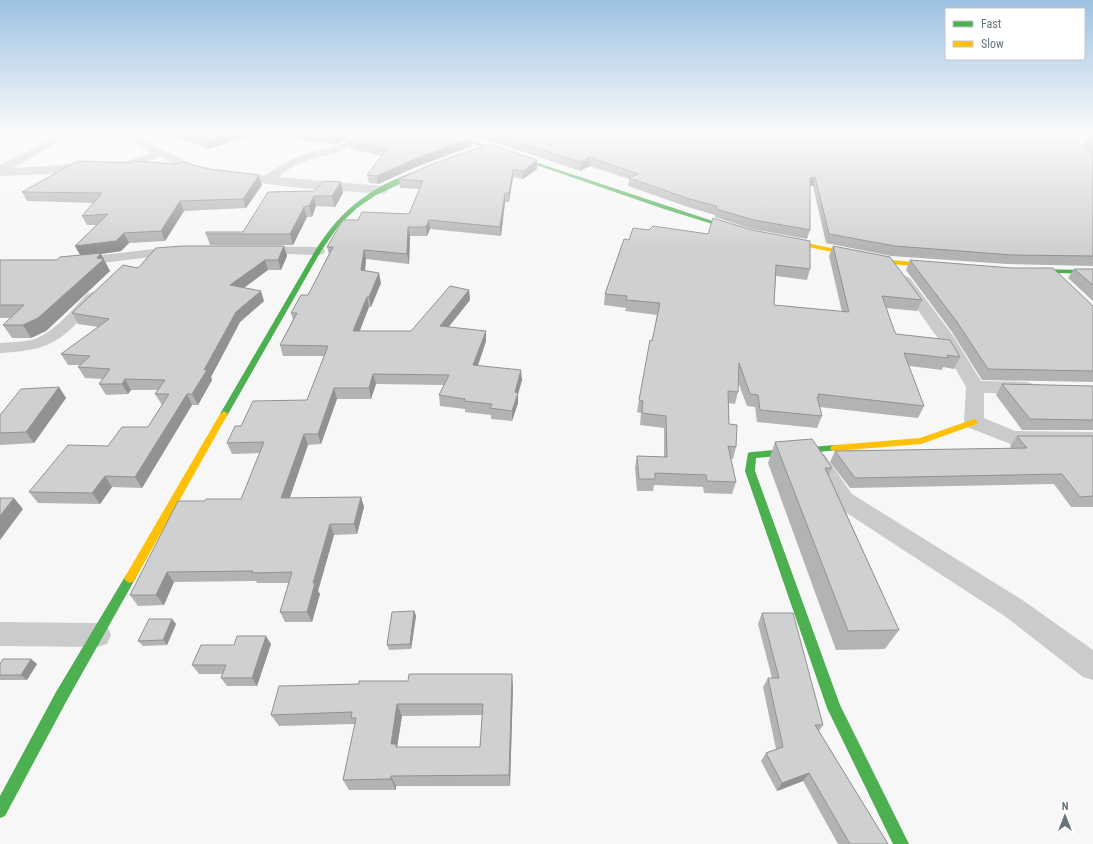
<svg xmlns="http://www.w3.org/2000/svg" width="1093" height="844" viewBox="0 0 1093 844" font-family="'Roboto Condensed',sans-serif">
<rect width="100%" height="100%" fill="#f7f7f7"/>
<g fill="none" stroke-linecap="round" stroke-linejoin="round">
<path fill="#cacccc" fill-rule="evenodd" d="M62 133H74L13 168 49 166 77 163H113L127 161 152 153 117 133H129L194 165 212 169 264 176C279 166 293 158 310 152 318 149 327 150 334 147 351 139 353 133 374 133L373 135 354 143 341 152 318 157 295 165 278 177 382 186 386 187 388 190 386 193 382 194 301 188 212 177 186 170 161 157 132 166 113 169H77L49 174 0 176V165Z
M179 246 184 247 186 250 184 253 78 266 73 265 71 262 73 259 78 258Z
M259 246 318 247 323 248 325 251 323 254 318 255 254 253 252 250 254 247Z
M905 276 910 278 954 337 981 381 1027 382 1034 384 1036 388 1034 392 1027 394 984 393V418L1015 431 1093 432V446L1013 445 967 427 964 422 966 387 937 337 897 281 900 278Z
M93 292 99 294 101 297 99 300C62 339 56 350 0 353V343C10 342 21 342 32 340 54 333 72 310 87 294Z
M817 452 825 455 852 494 1024 601 1093 650V680L1083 677 1006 617 836 506 806 460 809 455Z
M0 622 97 623 107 626 111 635 107 644 97 647 0 646Z"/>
<path fill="#4caf50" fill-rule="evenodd" d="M443 133H448L743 231 738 232 664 209Z
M426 168 429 170 428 171 376 195 357 208 340 224 321 251 227 416H221L220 414 315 251C342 207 376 183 426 168Z
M1027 269 1093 270V274L1025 272 1024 271Z
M835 445 838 446 840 448 838 450 756 458 755 471 840 705 909 844H893L827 708 745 471 748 453 751 452Z
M130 573 134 575 136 578 134 581 66 702 5 816 0 818V796L56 692 126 575Z"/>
<path fill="#ffc107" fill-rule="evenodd" d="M781 238 891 260 938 264 941 266 938 268 891 264 779 241V239Z
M224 411 228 414 134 581 130 583 126 581 124 578 126 575 220 414Z
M974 419 978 422 977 424 921 444 835 451 832 450 830 448 832 446 835 445 920 438Z"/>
</g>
<path fill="#b2b3b4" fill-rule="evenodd" d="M165 133H258L208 149 180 138H178Z
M268 133H452L472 138V146L418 166 378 184 369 183 367 175 381 156 349 148 347 140 363 133 356 134 335 145 322 142 294 140 293 135Z
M460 133H1065L1093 153V266L1007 264 891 256 826 243 813 186H810V230L807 239 752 229 715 217V215L688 207 628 186 629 179 590 166 580 171 494 142Z
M1088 137H1093V152L1083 145Z
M537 160V169L523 179 513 177 509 202H505L501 236 430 229 427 236H410L409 264 366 259 365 270 381 283 371 307H369L359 331H411L469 290 470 300 449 327 486 341 478 366 522 380 518 394V403L512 421 491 419V415L465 412V409L440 406 439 395 444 385 376 384 371 399H337L321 444 308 445 289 498 361 497 364 507 357 534 334 535 318 591 320 594 312 622H285L280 612 289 583H257L256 581 174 582 164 605 138 606 130 595 205 501 241 499 260 453 232 454 227 443 241 426 307 400 324 356H283L280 345 293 320 291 313 308 295 329 254 327 247 358 220 409 214 419 189 400 188 399 179Z
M262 185 246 208 184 211 165 241 129 243 121 251 101 254 110 271 46 331 31 338H12L3 325 10 318H0V260H57L80 255 75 246 97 225H87L82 216 94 203 27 201 22 192Z
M314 191 343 193 335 207 316 206 312 217H307L293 245H210L206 234 243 232Z
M624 239 810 269 807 280 776 276 774 305 842 312 829 256 833 246 922 300 917 311 886 308 894 330 896 334 960 357 954 369 943 367 942 370 909 366 924 406 918 418 819 407 822 416 817 428 757 422 755 407 747 406 738 382V392L735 404 729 403V424L736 447 733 459H731L736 482 732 494 704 493 703 487 654 485 653 491H637L635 468 637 456 664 457V428L640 425 641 413 637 412 639 400 652 341 657 315 625 311 626 308 604 305 605 294Z
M284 246 287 256 281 270H268L244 288 264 301 240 322 211 377 212 380 198 405H192L142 488 112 487 100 504 38 503 29 492 108 446 148 427 162 405 155 394 158 390H131L128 394 106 395 99 384 102 379 85 378 78 367 80 365H68L61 354 98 327 78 324 72 313 138 268Z
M910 260 1093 306V382L982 380 952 332 906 270Z
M1074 269H1093V301L1068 278Z
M1002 384 1093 386V430H1022L996 395Z
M59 387 66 398 34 443 0 445V415Z
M1017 436H1093V507H1071L1054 484 850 488 830 462 835 451 1011 448 1010 446Z
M775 442 832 468 829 475 899 630 885 649 836 650 768 463Z
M414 611 416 616 411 649 389 650 387 645Z
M762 613 823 725 819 731 888 844H838L803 781 777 791 761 761 766 753 776 749 763 687 768 678H772L758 624Z
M172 619 176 624 167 645 143 646 138 641Z
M271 644 257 686H227L221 678 223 674H199L192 665 234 645Z
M31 659 37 664 27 680H0V664Z
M513 686 510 786H396V790H349L343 780 355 726 354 724 279 726 271 715ZM482 715 480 747H397L402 716Z"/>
<path fill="#919292" d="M176 133H178L180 138H178Z
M231 133H258L208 149 205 141Z
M342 133H367L356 134 335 145 333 137Z
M472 138V146L418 166 378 184 377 176 417 158Z
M590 157V166L580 171 581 162Z
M537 160V169L523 179V171Z
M513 169V177L509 202V193Z
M259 175 262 185 246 208 243 199Z
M815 177 813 186H808L810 178Z
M341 182 343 193 335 207 332 196Z
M505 193V202L501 236 500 227Z
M314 196 316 206 312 217 309 206Z
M180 201 184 211 165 241 161 231Z
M304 207 307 217 293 245 290 234Z
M429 220 430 229 427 236 426 227Z
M408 227 410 236 409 264 407 254Z
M124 233 129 243 121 251 101 254 110 271 46 331 31 338 23 325 81 256 75 246Z
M284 246 287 256 281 270 278 260Z
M364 250 366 259 364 279 361 270Z
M265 260 268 270 234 295 230 285Z
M379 273 381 283 371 307 369 297Z
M469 290 470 300 441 336 440 326Z
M261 291 264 301 240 322 211 377 212 380 198 405 192 394 204 370 236 312Z
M367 297 369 307 356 341 353 331Z
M486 331V341L474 376 473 365Z
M521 370 522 380 518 394V403L512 421V411L515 392Z
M373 374 376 384 371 399 369 388Z
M125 379 131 390 128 394 122 384Z
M59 387 66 398 34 443 26 432Z
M334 388 337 399 321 444 318 434Z
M187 394 192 405 142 488 135 477Z
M304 434 308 445 286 509 281 498Z
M105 476 112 487 100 504 92 493Z
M361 497 364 507 357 534 354 524Z
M14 498 23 509 0 540V516Z
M330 524 334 535 318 591 320 594 312 622 307 612 313 583Z
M167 572 174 582 164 605 156 595Z
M414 611 416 616 411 649 410 644Z
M172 619 176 624 167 645 163 640Z
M266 636 271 644 257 686 252 678Z
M31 659 37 664 27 680 21 675Z
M512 674 513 686 510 786 509 775Z
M397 704 402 716 397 747 391 744Z
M809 773 803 781 777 791 782 783Z
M391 776 396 786V790L391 779Z"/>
<path fill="#cfd0d1" stroke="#919292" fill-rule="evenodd" d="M184 133H231L205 141Z
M301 133H342L333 137 321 134Z
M364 133H452L472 138 417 158 377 176 367 175 386 150 347 140Z
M488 133H1065L1093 153V256L1012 255 895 246 829 234 815 177 810 178V230L754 220 716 209 717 206 690 199 629 178 638 174 590 157 581 162Z
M1088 137H1093V141Z
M489 144 537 160 523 171 513 169 509 193H505L500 227 429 220 426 227H408L407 254 364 250 361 270 379 273 369 297H367L353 331H411L450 286 469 290 440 326 486 331 473 365 521 370 515 392 518 393 512 411 490 408 492 404 464 401 465 399 439 395 449 375 373 374 369 388H334L318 434H304L281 498 361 497 354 524H330L313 583H315L307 612H280L292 572 252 573 253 571 167 572 156 595H130L178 501H205L206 499H241L264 442 227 443 235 426H241L253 401 307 400 328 346 280 345 297 313H291L301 295H308L333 247H327L343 220H358L362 212 409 214 423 181 399 179 430 165Z
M77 161 131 163 133 161 176 164 182 162 209 169 259 175 243 199 180 201 161 231 124 233 116 241 75 246 108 214 82 216 102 193 22 192Z
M324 181 341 182 332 196H314L309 206 304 207 290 234H206V232H243L268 192 314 191Z
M713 218 752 230 810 241V269L776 265 774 305 849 312 833 246 890 257 922 300 882 296 894 330 896 334 950 340 960 357 947 355 948 358 904 353 924 406 818 394 819 397H817L822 416 760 410 758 395 750 394 739 363 738 392 728 391 729 424 737 425 736 447 728 446 736 482 707 481 706 475 655 473V479H639L637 456 667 457 666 416 642 413 643 401 639 400 650 340 652 341 660 303 626 300 627 296 605 294 624 239 629 240 633 228 649 230 653 226 708 234Z
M182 246H284L278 260H265L230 285 261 291 236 312 204 370H207L192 394H187L135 477 105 476 92 493 29 492 68 445 108 446 122 427H148L169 394H155L165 380 125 379 122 384H99L110 369 78 367 90 356 61 354 109 319 72 313 123 265 138 268 156 248Z
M101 253 97 258 104 259 38 318 23 325H3L24 305H0V260H57L60 257Z
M910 260 1012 268H1053L1093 306V371L988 369 957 322Z
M1074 269H1093V285Z
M1002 384 1093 386V420L1030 419Z
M59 387 26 432 0 433V415L21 389Z
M1017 436H1093V496L1080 497 1062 474 855 478 835 451 1027 448Z
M812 439 832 468H825L899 630 848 631 775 442Z
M0 498H14L0 516Z
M414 611 410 644 387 645 392 612Z
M762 613H793L823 725H815L888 844H850L809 773 782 783 766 753 783 747 768 678H779Z
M149 619H172L163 640 138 641Z
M237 636H266L252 678H221L226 665H192L201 645H234Z
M3 659H31L21 675H0V664Z
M409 674H512L509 775 391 776V779L343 780 356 718H351L352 712 271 715 279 686 359 684V681H408ZM397 704H483L480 747H396V744H391Z"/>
<linearGradient id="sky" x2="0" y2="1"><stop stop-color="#9cc1e1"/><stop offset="0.53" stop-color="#fbfbfb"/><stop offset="1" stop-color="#fbfbfb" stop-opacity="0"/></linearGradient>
<rect width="1093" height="251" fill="url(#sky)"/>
<rect x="945" y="8" width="140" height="52" fill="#ffffff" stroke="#c1c8cc"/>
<rect x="953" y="21" width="20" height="6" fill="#4caf50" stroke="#c1c8cc"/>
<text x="981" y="28" font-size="12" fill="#657580">Fast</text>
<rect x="953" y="41" width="20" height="6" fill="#ffc107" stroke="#c1c8cc"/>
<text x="981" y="48" font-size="12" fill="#657580">Slow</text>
<g transform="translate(1065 816)" stroke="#ffffff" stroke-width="3" paint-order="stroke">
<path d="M0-3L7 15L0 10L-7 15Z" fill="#657580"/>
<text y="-6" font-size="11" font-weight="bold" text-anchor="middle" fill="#657580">N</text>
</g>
</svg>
